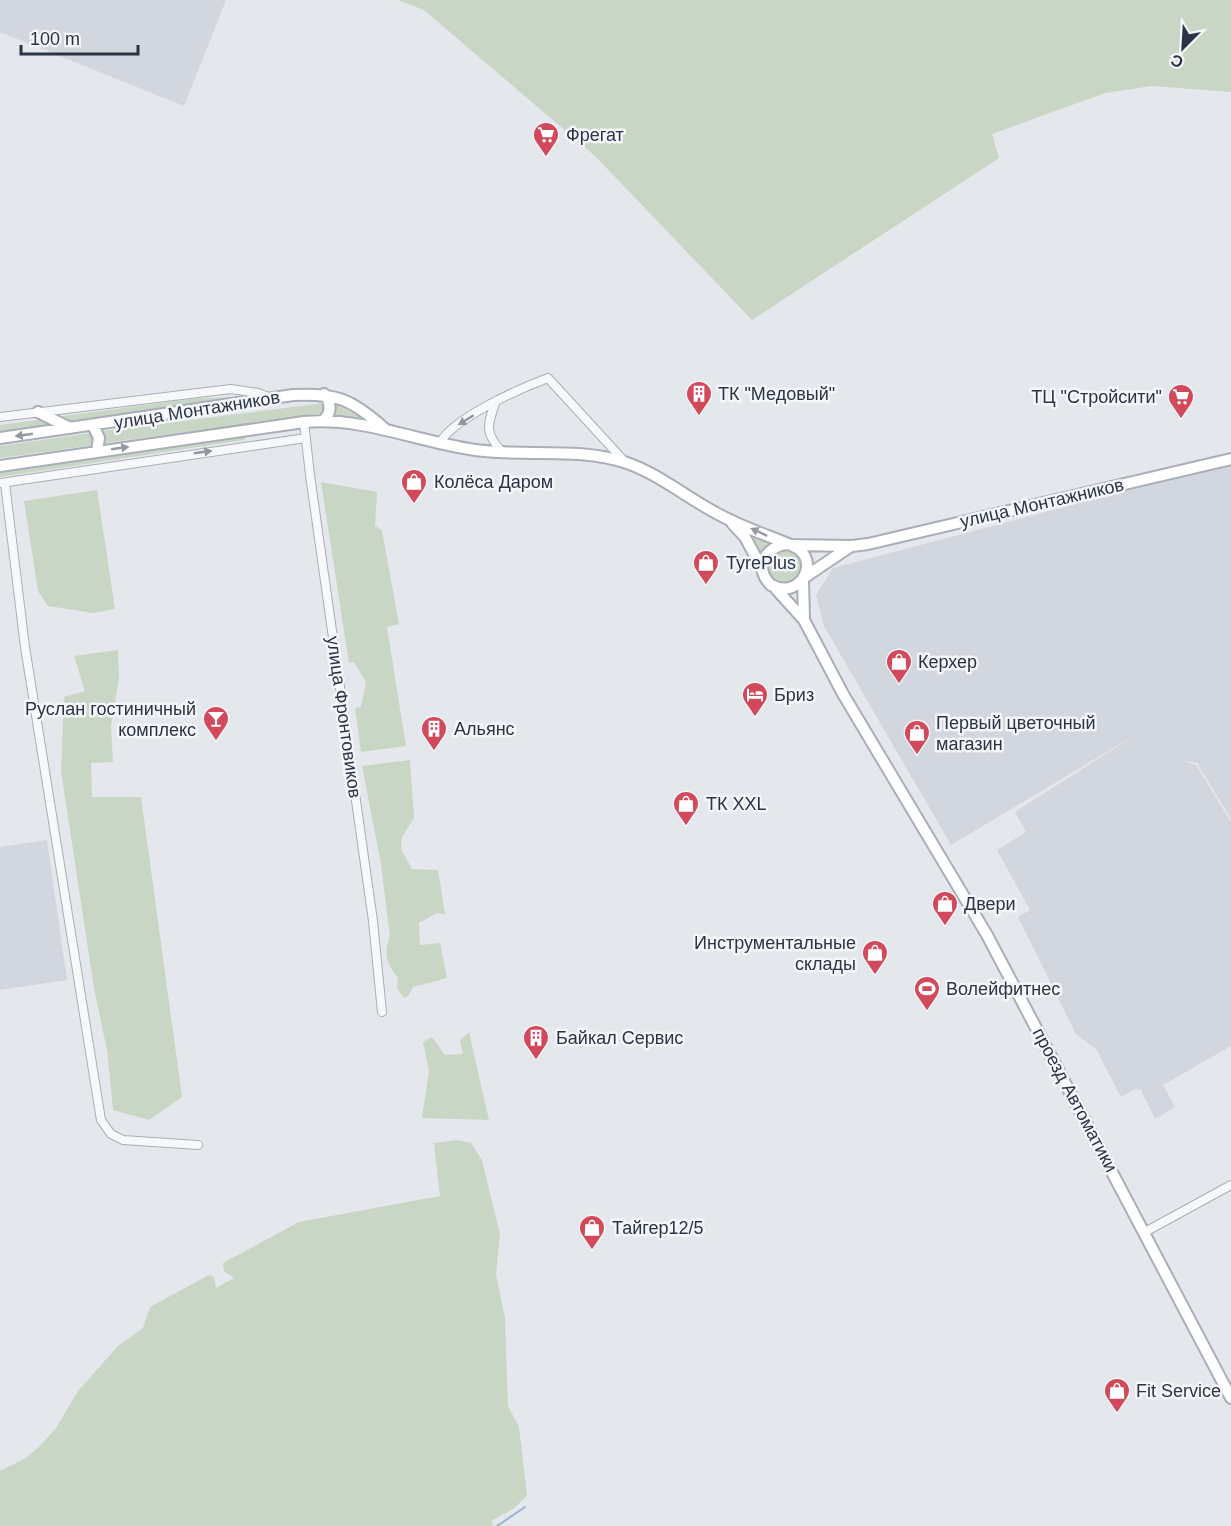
<svg xmlns="http://www.w3.org/2000/svg" width="1231" height="1526" viewBox="0 0 1231 1526" font-family="Helvetica,sans-serif">
<rect width="100%" height="100%" fill="#e4e7ec"/>
<path fill="#d2d6de" d="M0 0H226L184 106 0 32Z
M1231 463V819L1197 763 1184 761 1196 765 1231 822V1046L1163 1085 1175 1107 1155 1119 1141 1090 1135 1089 1121 1097 1096 1049 1076 1034 1018 917 1030 910 997 850 1026 832 1015 812 1137 734 951 845 824 626 816 595 833 568Z
M47 840 67 980 0 990V847Z"/>
<path fill="#c9d6c5" d="M398 0H1231V92L1152 86 1105 93 992 134 999 158 752 320 595 156 424 10Z
M252 397 65 423 55 417 199 398Z
M324 403V413L105 443 104 431Z
M334 404 372 423 333 414Z
M44 419 56 425 0 433V425Z
M91 433 94 436V445L0 458V446Z
M248 435 244 440 0 477V471Z
M321 482 377 492 375 526 382 530 399 624 387 627 406 746 361 752 355 708 361 707 366 682 354 662 349 663Z
M97 490 115 609 93 613 48 606 38 591 24 501Z
M739 526 770 542 759 553Z
M768 568a17 17 0 1 1 34 0a17 17 0 1 1-34 0Z
M118 650 119 679 111 726 113 762 91 763 92 797H141L182 1097 149 1120 113 1110 107 1050 94 988 61 771 64 697 85 691 74 656Z
M410 760 414 818 402 837 401 849 412 869 438 870 445 914 437 913 419 923 420 945 440 943 447 978 413 987 408 996 404 998 397 988 398 978C387 965 383 953 390 936L381 864 362 766Z
M469 1032 489 1120 422 1118 429 1071 423 1042 432 1037 445 1055 463 1054 460 1040Z
M457 1140 471 1143 482 1160 500 1234 496 1275 505 1318 508 1406 519 1427 527 1496 513 1509 491 1521 493 1526H0V1471L26 1458 39 1447 56 1428 78 1391 118 1346 143 1328 150 1307 209 1275 214 1277 216 1288 234 1278 224 1271 223 1263 299 1222 440 1196 434 1143Z"/>
<g fill="none" stroke-linecap="round" stroke-linejoin="round">
<path stroke="#9fb4cc" stroke-width="2" d="M497 1526 525 1507"/>
<defs>
<path id="minor" d="M496 401C487 425 484 433 503 453
M0 417 231 389 258 393 271 398
M304 422 310 475 373 921 382 1012
M440 443C453 418 521 388 548 378L625 462
M1 483 306 438
M5 483 25 647 101 1120 111 1134 123 1140 198 1145
M1145 1232 1231 1185"/>
<path id="secondary" d="M38 412 70 428
M324 420C332 412 331 403 324 394
M93 425 99 438 97 451
M0 438 293 395C337 393 351 399 384 428
M0 466 304 422C362 417 413 440 469 449 521 458 576 446 627 463 664 476 694 504 730 520 750 530 772 537 793 546 823 559 800 601 771 585 753 568 765 546 788 544
M732 523 745 537 762 569
M792 545 852 546 868 544 1231 459
M805 577 851 546
M803 580 804 620
M776 589 804 620 843 694 987 935 1231 1398"/>
</defs>
<use href="#minor" stroke="#a9aeb7" stroke-width="10"/>
<use href="#secondary" stroke="#a9aeb7" stroke-width="14"/>
<use href="#minor" stroke="#f7f8fa" stroke-width="8"/>
<use href="#secondary" stroke="#fff" stroke-width="10"/>
</g>
<defs><path id="oneway-solid" d="M-6-.8H1V-3.2L6.5 0L1 3.2V.8H-6Z" transform="scale(1.5)"/></defs>
<g fill="#9196a0">
<use href="#oneway-solid" transform="translate(466 420) rotate(148)"/>
<use href="#oneway-solid" transform="translate(203 452) rotate(-8)"/>
</g>
<g fill="#959aa2">
<use href="#oneway-solid" transform="translate(24 435) rotate(172)"/>
<use href="#oneway-solid" transform="translate(120 448) rotate(-8)"/>
<use href="#oneway-solid" transform="translate(759 532) rotate(-155)"/>
</g>
<defs>
<symbol id="supermarket-pin" viewBox="-11 -11 22 30"><path d="M0 17L-7.5 6A9.5 9.5 0 1 1 7.5 6Z" fill="#d1495b" stroke="#f4f6f9"/><path d="M-6-5.5h2.5l.6 2H6L4.5 2H-2.5L-4.4-4H-6ZM-1.5 3.2a1.3 1.3 0 1 0 .1 0ZM3 3.2a1.3 1.3 0 1 0 .1 0Z" fill="#fff"/></symbol>
<symbol id="building-pin" viewBox="-11 -11 22 30"><path d="M0 17L-7.5 6A9.5 9.5 0 1 1 7.5 6Z" fill="#d1495b" stroke="#f4f6f9"/><path d="M-4-6H4V6H1V3H-1V6H-4ZM-2.5-4.3h1.7v1.8h-1.7ZM.8-4.3h1.7v1.8H.8ZM-2.5-1h1.7V.8h-1.7ZM.8-1h1.7V.8H.8Z" fill="#fff"/></symbol>
<symbol id="shop-pin" viewBox="-11 -11 22 30"><path d="M0 17L-7.5 6A9.5 9.5 0 1 1 7.5 6Z" fill="#d1495b" stroke="#f4f6f9"/><path d="M-5-2.5h2.3a2.7 3.5 0 0 1 5.4 0H5L5.5 6h-11ZM-1.5-2.5h3a1.5 2.3 0 0 0-3 0Z" fill="#fff"/></symbol>
<symbol id="hotel-pin" viewBox="-11 -11 22 30"><path d="M0 17L-7.5 6A9.5 9.5 0 1 1 7.5 6Z" fill="#d1495b" stroke="#f4f6f9"/><path d="M-6-4.5h1.5V1H6V5H4.5V3h-9V5H-6ZM-4 0a1.8 1.8 0 1 1 3.6 0ZM.5 0V-2.5h3Q6-2.5 6 0Z" fill="#fff"/></symbol>
<symbol id="bar-pin" viewBox="-11 -11 22 30"><path d="M0 17L-7.5 6A9.5 9.5 0 1 1 7.5 6Z" fill="#d1495b" stroke="#f4f6f9"/><path d="M-6-5H6L.8 .8V4.5H3.5V6h-7V4.5H-.8V.8Z" fill="#fff"/></symbol>
<symbol id="stadium-pin" viewBox="-11 -11 22 30"><path d="M0 17L-7.5 6A9.5 9.5 0 1 1 7.5 6Z" fill="#d1495b" stroke="#f4f6f9"/><path d="M0-5a6.5 5 0 1 0 0 10a6.5 5 0 1 0 0-10ZM-3.5-1.8h7v3.6h-7Z" fill="#fff"/></symbol>
</defs>
<g fill-rule="evenodd">
<use href="#supermarket-pin" x="531" y="120" width="30" height="40"/>
<use href="#building-pin" x="684" y="379" width="30" height="40"/>
<use href="#supermarket-pin" x="1166" y="382" width="30" height="40"/>
<use href="#shop-pin" x="399" y="467" width="30" height="40"/>
<use href="#shop-pin" x="691" y="548" width="30" height="40"/>
<use href="#shop-pin" x="884" y="647" width="30" height="40"/>
<use href="#hotel-pin" x="740" y="680" width="30" height="40"/>
<use href="#bar-pin" x="201" y="704" width="30" height="40"/>
<use href="#building-pin" x="419" y="714" width="30" height="40"/>
<use href="#shop-pin" x="902" y="718" width="30" height="40"/>
<use href="#shop-pin" x="671" y="789" width="30" height="40"/>
<use href="#shop-pin" x="930" y="889" width="30" height="40"/>
<use href="#shop-pin" x="860" y="938" width="30" height="40"/>
<use href="#stadium-pin" x="912" y="974" width="30" height="40"/>
<use href="#building-pin" x="521" y="1023" width="30" height="40"/>
<use href="#shop-pin" x="577" y="1213" width="30" height="40"/>
<use href="#shop-pin" x="1102" y="1376" width="30" height="40"/>
</g>
<g text-anchor="middle" stroke-width="5" stroke-linejoin="round" paint-order="stroke">
<g font-size="18" fill="#2b3445" stroke="#f4f6f9" text-anchor="start">
<text x="566" y="141">Фрегат</text>
<text x="718" y="400">ТК "Медовый"</text>
<text x="1162" y="403" text-anchor="end">ТЦ "Стройсити"</text>
<text x="434" y="488">Колёса Даром</text>
<text x="726" y="569">TyrePlus</text>
<text x="918" y="668">Керхер</text>
<text x="774" y="701">Бриз</text>
<text x="196" y="715" text-anchor="end">Руслан гостиничный<tspan x="196" dy="21">комплекс</tspan></text>
<text x="936" y="729">Первый цветочный<tspan x="936" dy="21">магазин</tspan></text>
<text x="454" y="735">Альянс</text>
<text x="706" y="810">ТК XXL</text>
<text x="964" y="910">Двери</text>
<text x="856" y="949" text-anchor="end">Инструментальные<tspan x="856" dy="21">склады</tspan></text>
<text x="946" y="995">Волейфитнес</text>
<text x="556" y="1044">Байкал Сервис</text>
<text x="612" y="1234">Тайгер12/5</text>
<text x="1136" y="1397">Fit Service</text>
</g>
<g font-size="18" fill="#2b3445" stroke="#f4f6f9">
<text transform="translate(197 410) rotate(-9)" y="6">улица Монтажников</text>
<text transform="translate(1042 503) rotate(-13)" y="6">улица Монтажников</text>
<text transform="translate(344 717) rotate(82)" y="6">улица Фронтовиков</text>
<text transform="translate(1075 1100) rotate(62)" y="6">проезд Автоматики</text>
</g>
</g>
<g transform="translate(1183 48) rotate(204)" stroke="#f4f6f9" stroke-width="4.5" paint-order="stroke">
<path d="M0-4.5L10 22L0 15L-10 22Z" fill="#2b3445"/>
<text y="-9" font-size="16" font-weight="bold" text-anchor="middle" fill="#2b3445">С</text>
</g>
<path d="M21 45v9h117v-9" fill="none" stroke="#2b3445" stroke-width="3"/>
<text x="30" y="45" font-size="18" fill="#2b3445" stroke="#f4f6f9" stroke-width="4.5" paint-order="stroke">100 m</text>
</svg>
